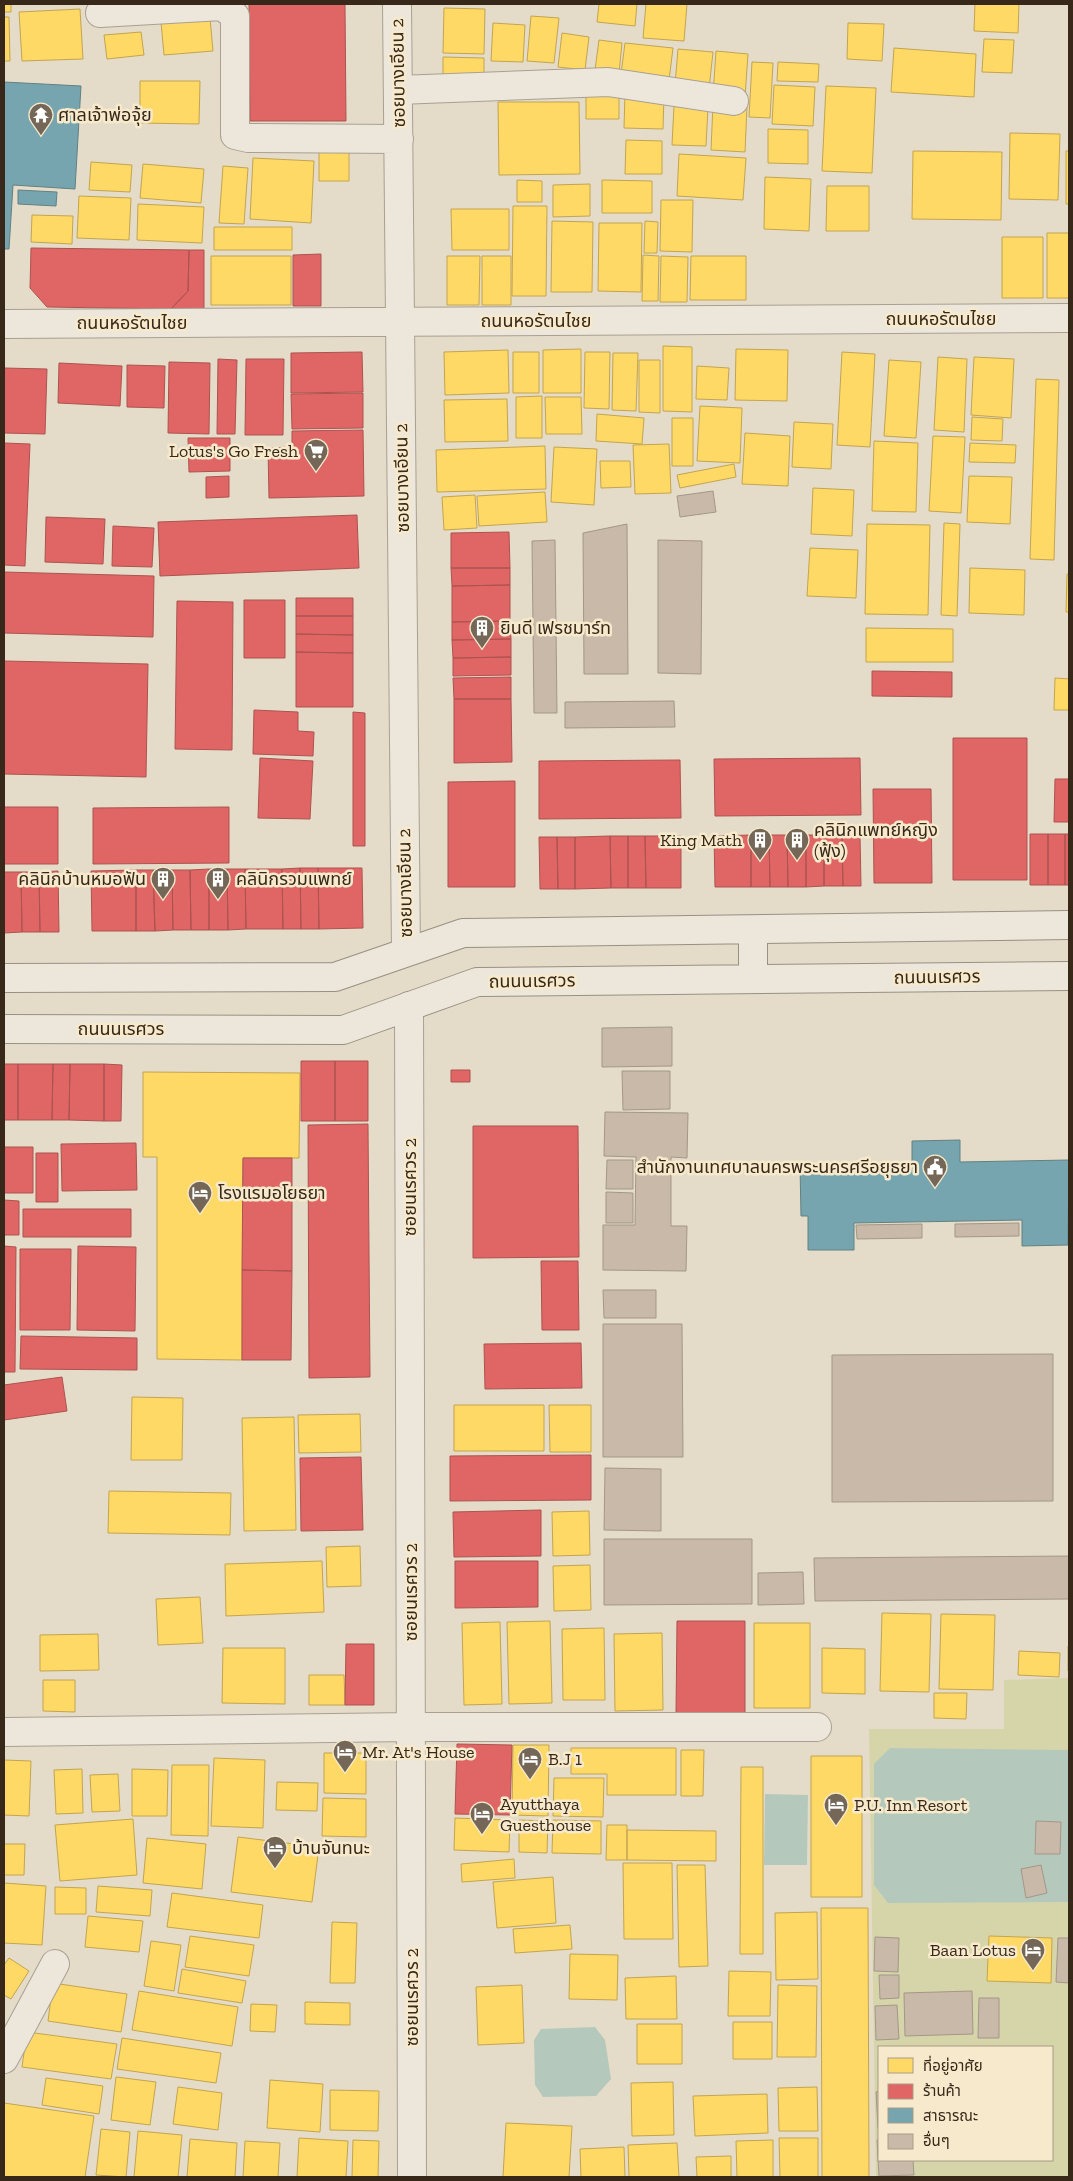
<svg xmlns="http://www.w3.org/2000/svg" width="1073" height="2181" viewBox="0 0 1073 2181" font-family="'Zilla Slab','Noto Sans Thai',serif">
<rect width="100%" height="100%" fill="#e4dcc8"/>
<path fill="#d5d5a9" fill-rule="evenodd" d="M1069 1678V2177H876L869 1729H1004V1680ZM879 2047H1052V2160H879Z"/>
<path fill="#b4c9bc" d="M890 1748 1069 1750V1902L888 1903 874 1885V1764Z
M765 1794 808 1795 807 1865H764Z
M595 2027 605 2040 611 2079 596 2096 543 2097 535 2085 534 2040 541 2029Z"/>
<path fill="#ffd966" stroke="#c3a44f" d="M4 4H11V12H4Z
M599 4H637L635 26 597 22Z
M646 4H687L684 41 643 38Z
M975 4H1019L1018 33 974 31Z
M444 8 485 9 484 54 443 53Z
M80 9 83 59 22 61 19 12Z
M531 16 559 18 554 63 527 61Z
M4 17H9L10 61H4Z
M210 18 213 51 164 55 161 22Z
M493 23 525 25 523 62 491 61Z
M848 23 884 24 882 61 847 59Z
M141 32 144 55 107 59 104 35Z
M562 33 589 37 585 70 558 67Z
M984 39 1014 40 1012 73 982 72Z
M599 40 622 43 619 73 595 70Z
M625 43 673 48 669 80 621 74Z
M894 48 976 54 974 97 891 92Z
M678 49 713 52 709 89 675 85Z
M716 51 748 54 745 97 713 95Z
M443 57 484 58V79L443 78Z
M752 62 773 63 770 118 749 117Z
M778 62 819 64 818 82 777 81Z
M140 81H200L199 124 140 123Z
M774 85 815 87 813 126 772 124Z
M826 86 876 88 872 173 822 171Z
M586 87 619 88V119H586Z
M625 93 664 95 663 129 624 128Z
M498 102H579L580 174 499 175Z
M713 104 747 106 745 152 711 150Z
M674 106 708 107 706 146 672 145Z
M768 129 808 130V164L768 163Z
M1010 133 1060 134 1058 200 1009 199Z
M626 140 662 141V174H625Z
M913 151 1002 152 1001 220 912 219Z
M1066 151H1069V204H1066Z
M319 152H349V181H319Z
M679 154 746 158 743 200 677 196Z
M253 158 314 161 311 223 250 219Z
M91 162 132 165 130 192 89 190Z
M143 164 204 169 201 203 140 198Z
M223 166 248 168 244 224 219 223Z
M765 177 811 179 809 231 764 229Z
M517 180 542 181V202H517Z
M602 180 652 181V213H602Z
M590 184V216L553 217V185Z
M827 186H869V231H826Z
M79 196 131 198 129 240 77 238Z
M661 200H693L692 252 660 251Z
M138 204 204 207 202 243 137 240Z
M513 206H547L546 296H512Z
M451 209H509V250H452Z
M32 215 73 216 72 244 31 242Z
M552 221 593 222 592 292H551Z
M645 221 658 222 657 253H644Z
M599 223H642L641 292 598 291Z
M214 227H292V250H214Z
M1047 233H1069V298H1047Z
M1002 237H1043V298H1002Z
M643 255 659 256 658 301H642Z
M211 256H291V305H211Z
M447 256H480L479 305H447Z
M482 256H511V305H482Z
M661 256 688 257 687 302H660Z
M691 256H746V300H690Z
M663 346 692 347V412L663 411Z
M581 349V393H543V350Z
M736 349 788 350 787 401 735 400Z
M508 350 509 393 445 395 444 352Z
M513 352H539V393H513Z
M585 352H610L609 409 584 408Z
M842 352 875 354 870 447 837 445Z
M613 353H638L636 411 612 410Z
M938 357 967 359 964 432 934 430Z
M974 357 1014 359 1011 418 971 415Z
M639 360H660V413L639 412Z
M889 360 921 362 916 438 884 436Z
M697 366 729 368 727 400 696 399Z
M1036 379 1059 380 1054 560 1030 559Z
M542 396V438H516V397Z
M545 397H581L582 434H546Z
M507 399 508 441 445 442 444 400Z
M700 406 742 408 740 463 697 461Z
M597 414 644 418 642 444 596 441Z
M972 417 1003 419 1002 441 971 440Z
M672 418H693V466H672Z
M794 422 833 424 831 469 792 467Z
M745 433 790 436 788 486 742 484Z
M933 436 965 437 961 513 929 511Z
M874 441 918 443 916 512 872 511Z
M970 443 1016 445 1015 463 969 462Z
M669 444 671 493 635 494 633 445Z
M545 446 546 489 437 492 436 450Z
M554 447 597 449 594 505 551 502Z
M600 461H630L631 487 601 488Z
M734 464 736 477 680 488 677 475Z
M969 476 1012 477 1010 524 967 522Z
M813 488 854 490 852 536 811 534Z
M545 492 547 522 479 526 477 496Z
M475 495 477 528 444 530 442 497Z
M944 523 960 524 957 616 941 615Z
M867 524 930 525 928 615 865 614Z
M810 548 858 550 856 598 807 596Z
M970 568 1025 570 1024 615 969 613Z
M1067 574H1069V612H1066Z
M866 628 953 629V662H866Z
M1055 678 1069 679V710H1054Z
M143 1072 300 1073 299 1158H243L242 1360 157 1359V1157H143Z
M132 1397 183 1398 182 1460H131Z
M454 1405H544V1451H454Z
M549 1405H591V1452H550Z
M360 1414 361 1452 299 1453 298 1415Z
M294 1417 296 1530 244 1531 242 1418Z
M109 1491 231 1493 230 1535 108 1533Z
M589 1511 590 1555 553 1556 552 1512Z
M360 1546 361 1586 327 1587 326 1547Z
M322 1561 324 1612 226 1616 225 1564Z
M590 1565 591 1610 554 1611 553 1566Z
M200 1597 203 1643 158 1645 156 1599Z
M882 1613 931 1614 929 1692 880 1691Z
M941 1614 995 1615 993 1690 939 1689Z
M550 1621 552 1703 509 1704 507 1622Z
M500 1622 502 1704 464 1705 462 1623Z
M754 1623H810V1708H754Z
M604 1628 605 1700H563L562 1629Z
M662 1633 663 1710 615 1711 614 1634Z
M98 1634 99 1670 40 1671V1635Z
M1068 1646H1069V1671H1068Z
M223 1648H285V1704L222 1703Z
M822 1648 865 1649V1694L822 1693Z
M1019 1651 1060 1653 1059 1677 1018 1675Z
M309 1675H344L345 1705H309Z
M43 1680H75V1712L43 1711Z
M934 1693H967L966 1719 934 1718Z
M513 1745H549L548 1816 512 1815Z
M571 1748H676V1795H607V1774H571Z
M681 1750H704L703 1796H681Z
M324 1753H366V1794L324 1793Z
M811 1756H862V1897H811Z
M214 1758 265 1760 263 1828 211 1826Z
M4 1760 31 1761 29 1816 4 1815Z
M172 1765H209L208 1836 171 1835Z
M741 1767H763V1954H740Z
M82 1769 83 1813 56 1814 54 1770Z
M132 1769 168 1770 167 1816H132Z
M118 1774 120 1811 92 1812 90 1775Z
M554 1778H604L603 1817 553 1816Z
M277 1782 318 1783 317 1811 276 1810Z
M323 1798 366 1799V1837L322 1836Z
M455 1818 510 1820 509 1852 454 1850Z
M133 1819 137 1875 60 1881 55 1825Z
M519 1820 548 1821 547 1853 519 1852Z
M553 1820 601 1821V1854L552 1853Z
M607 1825H627V1860H606Z
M627 1830 716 1831V1861L627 1860Z
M238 1837 319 1847 312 1902 231 1892Z
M147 1838 206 1844 202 1889 143 1883Z
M4 1844H25L24 1875H4Z
M514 1859 515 1878 462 1882 461 1864Z
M623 1863H672L673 1939H624Z
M677 1865H705L708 1966 679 1967Z
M553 1877 556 1923 497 1928 493 1882Z
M4 1883 46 1886 42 1945 4 1943Z
M98 1886 152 1890 150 1916 96 1912Z
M55 1887 86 1888V1914H55Z
M172 1893 263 1905 259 1938 167 1927Z
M821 1908H868L869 2177H822Z
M817 1912 818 1979 776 1980 775 1913Z
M88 1916 143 1921 139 1952 85 1947Z
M332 1922 357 1923 355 1983H330Z
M570 1925 572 1949 515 1953 513 1929Z
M190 1936 254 1945 249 1976 185 1967Z
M989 1936 1052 1938 1051 1983 987 1981Z
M151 1941 181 1945 174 1991 144 1986Z
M570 1954 618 1955 617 2000 569 1999Z
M9 1958 29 1971 11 1999 4 1995V1965Z
M182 1969 246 1981 242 2003 178 1993Z
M729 1971 771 1972 770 2016H728Z
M676 1976 677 2019H626L625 1978Z
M53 1983 127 1994 121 2032 48 2021Z
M522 1985 524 2043 478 2045 476 1987Z
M778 1985 817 1986 816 2057H777Z
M139 1991 238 2007 232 2046 132 2030Z
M305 2002 350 2003V2025L305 2024Z
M251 2004 277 2005 275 2032 250 2031Z
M733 2022H772V2059H733Z
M637 2024H682V2064H637Z
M27 2032 117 2044 111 2079 22 2067Z
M122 2038 221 2053 216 2083 117 2069Z
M116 2077 156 2082 150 2125 111 2120Z
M46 2078 103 2086 99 2114 42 2105Z
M270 2080 323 2084 320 2132 267 2128Z
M673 2082 674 2135 632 2136 631 2083Z
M178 2087 222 2093 218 2130 173 2124Z
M817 2087 818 2131H779L778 2088Z
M330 2090 379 2091 378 2131 330 2130Z
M767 2094 768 2133 695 2136 693 2096Z
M4 2103 94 2116 85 2177H4Z
M506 2123 572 2126 569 2177H503Z
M101 2129 130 2132 126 2177 96 2175Z
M138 2131 182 2135 178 2177H134Z
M299 2138 348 2141 346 2177H297Z
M779 2138H818V2177H780Z
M190 2139 237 2143 235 2177H187Z
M353 2140 379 2141 378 2177H352Z
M773 2140V2177H737L736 2141Z
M245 2141 280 2143 278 2177H243Z
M677 2143 679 2177H629L628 2145Z
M624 2147 625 2177H581L580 2149Z
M731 2156V2177H697L696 2157Z"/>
<path fill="#e06666" stroke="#ad534f" d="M249 4H345L346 121H250Z
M31 248 189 250 188 291 171 309 47 307 30 288Z
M189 250H204V309H171L188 291Z
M321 254V306H293V255Z
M362 352 363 392 291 393V353Z
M218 359 237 360 235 434H217Z
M246 359H284L283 435H245Z
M169 362 210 363 209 434 168 433Z
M59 363 122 366 120 406 58 403Z
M127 365 165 366 164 408 127 407Z
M4 368 47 369 45 434 4 433Z
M363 393V428L292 429 291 394Z
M363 430 364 496 269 498 268 448 292 447V431Z
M188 438H230V471L189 472Z
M4 443 30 444 25 566 4 565Z
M229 476V497L206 498V477Z
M357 515 359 568 160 576 158 522Z
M46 517 105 519 103 564 45 562Z
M113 526 154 528 152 567 112 566Z
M509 532 510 568H451V533Z
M451 568H510V585L452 586Z
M4 572 154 576 153 637 4 633Z
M510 585V621L452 622V586Z
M296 598H353V616H296Z
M244 600H285V658H244Z
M177 601 233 602 232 750 175 749Z
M296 616H353V635L296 634Z
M510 621 511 639 452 640V622Z
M296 634 353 635V653L296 652Z
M511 639V657L453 658 452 640Z
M296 652 353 653V707H296Z
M511 657V675L453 676V658Z
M4 661 148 664 146 777 4 774Z
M872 671 952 672V697L872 696Z
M511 677V699H454L453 678Z
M454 699H511L512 762 454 763Z
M254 710 298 712V731L314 732 313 756 253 754Z
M353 712 365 713V846H353Z
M953 738H1027V880H953Z
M260 758 313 761 310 819 258 818Z
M860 758 861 815 715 816 714 759Z
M680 760 681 818 539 819V761Z
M1055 779H1069V822H1054Z
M515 781V887H448V782Z
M873 789H931L932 883H874Z
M4 807H58V864H4Z
M229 807V863L93 864V808Z
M1030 834H1048V885H1030Z
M1048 834H1065V885H1048Z
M1065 834H1069V885H1065Z
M751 835V887H715L714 836Z
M751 835H769L770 887H751Z
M769 835H787L788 887H770Z
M787 835H806V887H788Z
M806 835H824V886L806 887Z
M824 835H842L843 886H824Z
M842 835H860L861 886H843Z
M610 836 611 888 575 889V837Z
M610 836H628V888H611Z
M628 836H645L646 888H628Z
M645 836H681V888H646Z
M539 837H557L558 889H540Z
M557 837H575V889H558Z
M300 868 301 929H283L282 869Z
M300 868H318L319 929H301Z
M318 868H362L363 928 319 929Z
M209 869V930H191L190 870Z
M209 869H227L228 930H209Z
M227 869H245L246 929 228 930Z
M245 869H282L283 929H246Z
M136 870H153L155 931H136Z
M136 870V931H92L91 871Z
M153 870H172L173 930 155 931Z
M172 870H190L191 930H173Z
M58 871 59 932H40L39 872Z
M4 872H21L22 932 4 933Z
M21 872H39L40 932H22Z
M301 1061H335V1121H301Z
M335 1061H368V1121H335Z
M4 1064H18V1120H4Z
M18 1064H53L52 1120H18Z
M53 1064H70L69 1120H52Z
M70 1064H104V1121L69 1120Z
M104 1064 122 1065 121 1121H104Z
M451 1070H470V1082H451Z
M368 1124 370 1377 309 1378 308 1125Z
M473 1126H578L579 1257 473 1258Z
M136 1143 137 1190 62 1191 61 1144Z
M4 1147H33V1193H4Z
M36 1153H58V1202H36Z
M243 1158H292V1271L242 1270Z
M4 1200 19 1201V1235H4Z
M23 1209H131V1237H23Z
M4 1246 16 1247 15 1372H4Z
M78 1246 136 1247 135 1331 77 1330Z
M20 1249H71L70 1330H20Z
M541 1261H578L579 1330H542Z
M242 1270 292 1271 291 1360H242Z
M21 1336 137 1338V1370L20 1369Z
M581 1343 582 1388 485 1389 484 1344Z
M62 1377 67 1411 4 1420V1385Z
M591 1455V1500L450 1501V1456Z
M361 1457 363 1530 301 1531 300 1458Z
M541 1510V1556L454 1557 453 1512Z
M455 1561H538V1607L455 1608Z
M677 1621H745V1715H676Z
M346 1644H374V1705H345Z
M457 1744 512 1745 510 1815 455 1814Z"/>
<path fill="#76a5af" stroke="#638082" d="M4 82 81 86 75 189 13 185 9 249H4Z
M18 190 57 192 56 206 18 204Z
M960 1140V1162L1069 1160 1068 1245 1022 1246V1220L854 1223V1250H808V1216H801L800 1165 912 1163V1141Z"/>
<path fill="#c8b9a9" stroke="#a49788" d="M713 491 716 512 680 517 677 496Z
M627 524 628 674H584L583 533Z
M555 540 557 713H534L532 541Z
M658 540 702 541 701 674 658 673Z
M674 701 675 727 565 728V702Z
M672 1027V1066L602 1067V1028Z
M622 1071H670V1109L623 1110Z
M605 1112 688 1113 687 1158 671 1157V1226H687L686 1271 603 1270V1225H635L636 1157 604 1156Z
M607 1160H633V1189H606Z
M606 1192 633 1193V1223H606Z
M1019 1223V1236L955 1237V1224Z
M922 1224V1238L857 1239 856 1225Z
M603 1290H656V1318H604Z
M603 1324H682L683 1457H603Z
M1053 1354V1501L832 1502V1355Z
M605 1468 661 1469V1531L604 1530Z
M604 1539H752V1604L604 1605Z
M1069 1556V1599L815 1601 814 1558Z
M803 1572 804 1604 758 1605V1573Z
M1036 1821 1061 1822 1060 1854H1035Z
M1041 1865 1047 1893 1026 1898 1021 1869Z
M875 1937 899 1938 898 1972 874 1971Z
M1058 1938H1069V1983L1056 1982Z
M879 1975H899V1998L880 1999Z
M972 1991 973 2034 905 2036 904 1993Z
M979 1998H999V2038H978Z
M897 2005 899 2039 876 2040 875 2006Z
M879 2091V2128H878L876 2092Z
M879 2139V2160H913L914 2175 879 2176 877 2140Z"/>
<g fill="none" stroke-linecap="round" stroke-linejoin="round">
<defs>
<path id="street" d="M397 4 406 952
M100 13 222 6 235 16V135L248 138 399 139
M398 90 608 82 734 101
M4 324 1069 318
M409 1006 412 2177
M4 1732 411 1727H817
M4 2059 55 1964"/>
<path id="secondary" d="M4 978 335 977 463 933 1069 925
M753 979V930
M4 1029 343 1030 477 982 1069 976"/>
</defs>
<use href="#street" stroke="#a9a092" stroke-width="30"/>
<use href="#secondary" stroke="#989082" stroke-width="30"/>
<use href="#street" stroke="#ece6db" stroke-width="28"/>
<use href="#secondary" stroke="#ece6db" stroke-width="28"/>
</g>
<defs>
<symbol id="temple-pin" viewBox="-11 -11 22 30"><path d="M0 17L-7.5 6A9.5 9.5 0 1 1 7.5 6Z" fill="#746757" stroke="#f7eacc"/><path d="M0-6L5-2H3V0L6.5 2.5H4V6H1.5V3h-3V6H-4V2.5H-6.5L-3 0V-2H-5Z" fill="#fff"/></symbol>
<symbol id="supermarket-pin" viewBox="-11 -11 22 30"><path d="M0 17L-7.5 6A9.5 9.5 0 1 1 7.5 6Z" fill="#746757" stroke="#f7eacc"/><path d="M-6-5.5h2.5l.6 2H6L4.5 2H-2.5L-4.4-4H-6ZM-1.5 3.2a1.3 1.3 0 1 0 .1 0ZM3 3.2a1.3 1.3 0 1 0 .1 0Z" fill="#fff"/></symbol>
<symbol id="building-pin" viewBox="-11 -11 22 30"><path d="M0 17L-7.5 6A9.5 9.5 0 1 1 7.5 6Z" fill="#746757" stroke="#f7eacc"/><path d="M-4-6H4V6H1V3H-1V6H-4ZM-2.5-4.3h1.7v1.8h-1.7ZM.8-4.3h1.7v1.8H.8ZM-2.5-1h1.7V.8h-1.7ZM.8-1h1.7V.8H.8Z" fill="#fff"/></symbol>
<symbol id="civic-pin" viewBox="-11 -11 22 30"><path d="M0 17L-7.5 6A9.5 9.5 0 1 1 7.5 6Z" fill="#746757" stroke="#f7eacc"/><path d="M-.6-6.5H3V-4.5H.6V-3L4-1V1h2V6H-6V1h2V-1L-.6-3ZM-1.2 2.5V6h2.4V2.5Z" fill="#fff"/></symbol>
<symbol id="hotel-pin" viewBox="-11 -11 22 30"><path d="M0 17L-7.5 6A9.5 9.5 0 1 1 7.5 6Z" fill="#746757" stroke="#f7eacc"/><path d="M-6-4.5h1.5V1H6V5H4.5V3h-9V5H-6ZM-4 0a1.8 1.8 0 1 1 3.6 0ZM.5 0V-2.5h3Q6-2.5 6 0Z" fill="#fff"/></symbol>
</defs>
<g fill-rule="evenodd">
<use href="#temple-pin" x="27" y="101" width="28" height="38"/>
<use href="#supermarket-pin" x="302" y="437" width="28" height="38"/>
<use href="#building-pin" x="468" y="614" width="28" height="38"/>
<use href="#building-pin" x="746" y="826" width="28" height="38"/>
<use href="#building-pin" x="783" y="826" width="28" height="38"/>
<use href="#building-pin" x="149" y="865" width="28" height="38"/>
<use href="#building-pin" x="204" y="865" width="28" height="38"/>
<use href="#civic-pin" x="921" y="1153" width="28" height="38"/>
<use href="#hotel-pin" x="186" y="1179" width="28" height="38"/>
<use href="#hotel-pin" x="331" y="1738" width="28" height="38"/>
<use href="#hotel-pin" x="516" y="1745" width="28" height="38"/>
<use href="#hotel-pin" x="822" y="1791" width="28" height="38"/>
<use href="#hotel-pin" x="468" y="1800" width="28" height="38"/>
<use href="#hotel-pin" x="261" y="1834" width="28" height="38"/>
<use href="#hotel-pin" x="1019" y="1936" width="28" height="38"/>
</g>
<g text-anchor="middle" stroke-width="5" stroke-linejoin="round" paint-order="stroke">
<g font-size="18" fill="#37281a" stroke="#f7eacc">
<text transform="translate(398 73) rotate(-91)" y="6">ซอยบางเอียน 2</text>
<text x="941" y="325">ถนนหอรัตนไชย</text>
<text x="536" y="327">ถนนหอรัตนไชย</text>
<text x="132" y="329">ถนนหอรัตนไชย</text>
<text transform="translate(402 478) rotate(-91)" y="6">ซอยบางเอียน 2</text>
<text transform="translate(405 883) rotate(-91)" y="6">ซอยบางเอียน 2</text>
<text transform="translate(937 977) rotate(-1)" y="6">ถนนนเรศวร</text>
<text transform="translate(532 981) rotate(-1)" y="6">ถนนนเรศวร</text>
<text x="121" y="1035">ถนนนเรศวร</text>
<text transform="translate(410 1187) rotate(-90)" y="6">ซอยนเรศวร 2</text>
<text transform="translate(411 1592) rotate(-90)" y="6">ซอยนเรศวร 2</text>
<text transform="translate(412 1997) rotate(-90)" y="6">ซอยนเรศวร 2</text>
</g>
<g font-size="18" fill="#37281a" stroke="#f7eacc" text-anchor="start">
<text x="58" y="121">ศาลเจ้าพ่อจุ้ย</text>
<text x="298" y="457" text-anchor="end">Lotus's Go Fresh</text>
<text x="500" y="634">ยินดี เฟรชมาร์ท</text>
<text x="814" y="836">คลินิกแพทย์หญิง<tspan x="814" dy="21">(ฟุ้ง)</tspan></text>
<text x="742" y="846" text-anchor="end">King Math</text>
<text x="146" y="885" text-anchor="end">คลินิกบ้านหมอฟัน</text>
<text x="236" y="885">คลินิกรวมแพทย์</text>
<text x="918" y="1173" text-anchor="end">สำนักงานเทศบาลนครพระนครศรีอยุธยา</text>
<text x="218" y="1199">โรงแรมอโยธยา</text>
<text x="362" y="1758">Mr. At's House</text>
<text x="548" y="1765">B.J 1</text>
<text x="500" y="1810">Ayutthaya<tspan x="500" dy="21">Guesthouse</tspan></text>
<text x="854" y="1811">P.U. Inn Resort</text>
<text x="292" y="1854">บ้านจันทนะ</text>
<text x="1016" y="1956" text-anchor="end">Baan Lotus</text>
</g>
</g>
<rect width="1073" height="2181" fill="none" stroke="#37281a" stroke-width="10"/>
<rect x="878" y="2046" width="175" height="115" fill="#f7eacc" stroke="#aa9c85"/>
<rect x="888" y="2058" width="25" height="15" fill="#ffd966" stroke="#aa9c85"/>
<text x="923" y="2071" font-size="15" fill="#37281a">ที่อยู่อาศัย</text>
<rect x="888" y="2084" width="25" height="15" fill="#e06666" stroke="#aa9c85"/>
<text x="923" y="2096" font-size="15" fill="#37281a">ร้านค้า</text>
<rect x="888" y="2108" width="25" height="15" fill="#76a5af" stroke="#aa9c85"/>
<text x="923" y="2121" font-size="15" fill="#37281a">สาธารณะ</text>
<rect x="888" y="2134" width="25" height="15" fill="#c8b9a9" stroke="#aa9c85"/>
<text x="923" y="2146" font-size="15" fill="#37281a">อื่นๆ</text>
</svg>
